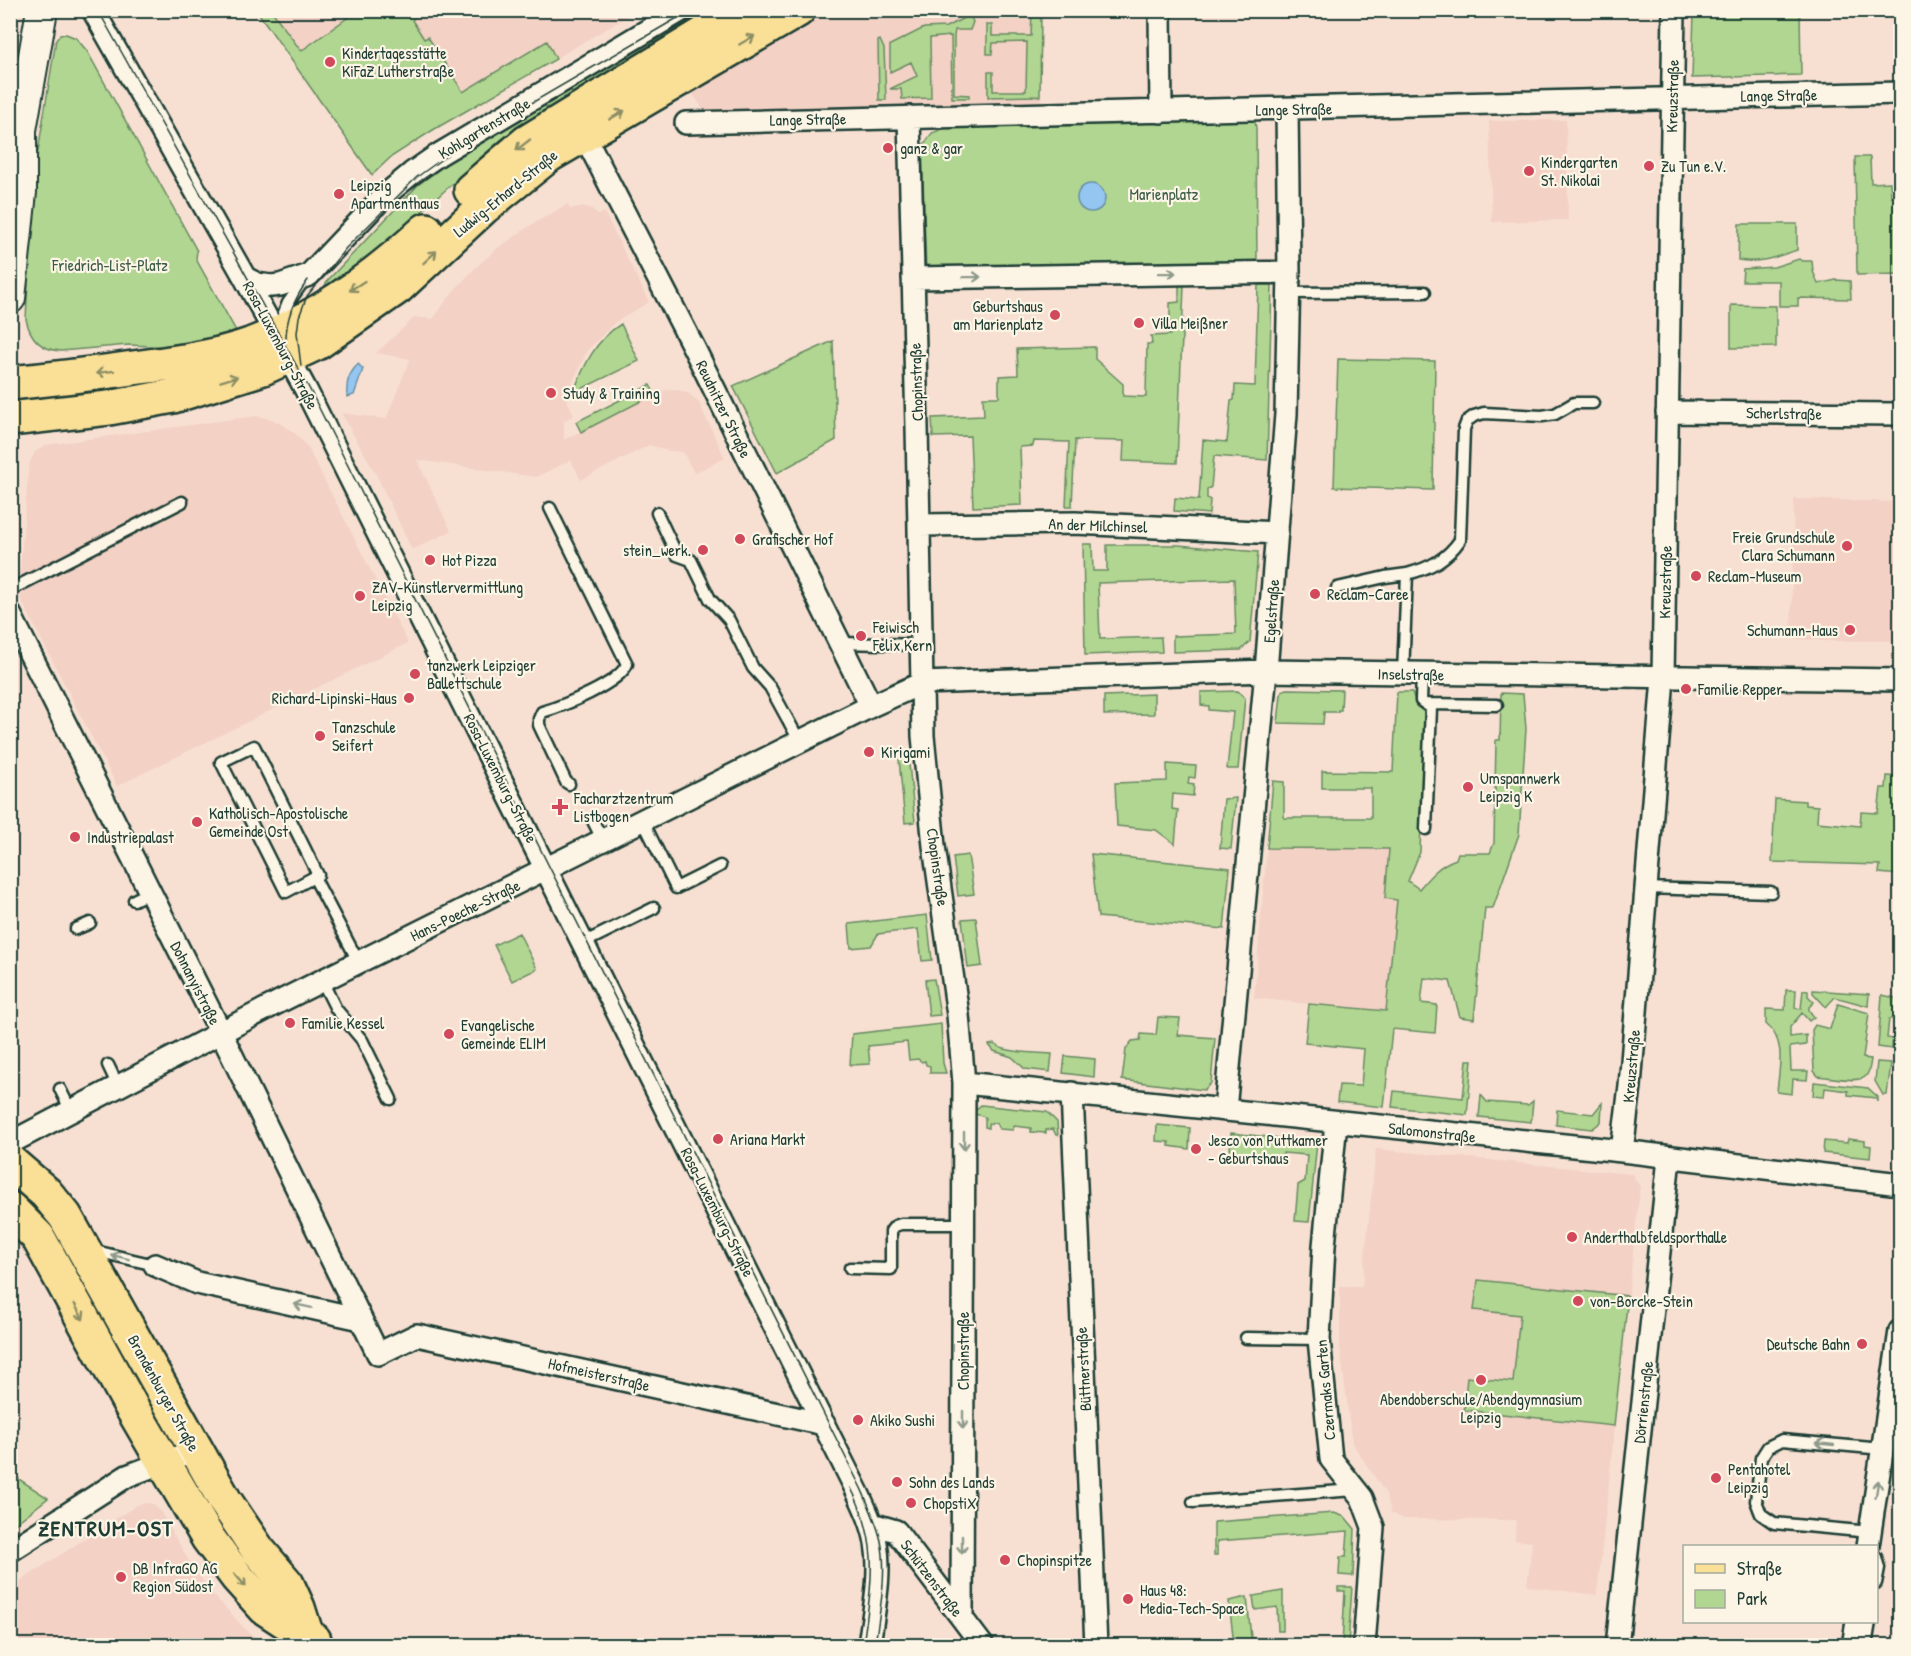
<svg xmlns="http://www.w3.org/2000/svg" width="1911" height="1656" viewBox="0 0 1911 1656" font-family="'Patrick Hand',sans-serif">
<rect width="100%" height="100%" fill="#f7e0d2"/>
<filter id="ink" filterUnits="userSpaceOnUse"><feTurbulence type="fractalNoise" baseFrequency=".0167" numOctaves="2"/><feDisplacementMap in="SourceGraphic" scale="12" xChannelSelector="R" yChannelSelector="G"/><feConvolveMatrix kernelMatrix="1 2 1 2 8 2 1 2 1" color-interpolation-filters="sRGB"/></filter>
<g filter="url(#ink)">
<path fill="#f3d1c5" d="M257 11H637L433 130 391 157 372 175Z
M815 11H1041V103L705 113 692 92V84Z
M1566 120 1568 220 1492 222 1489 121Z
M568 204 570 209 583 206 592 209 598 215 604 212 649 302 614 323 587 351 571 386 567 400 574 415 564 421V440L660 391 675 389 688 393 699 403 725 458 694 473 683 452 669 451 649 445 581 480 571 460 536 477 417 460 451 531 412 550 376 474 341 413 386 419 410 359 376 353 415 317 433 319 452 293 475 268 498 248 531 225Z
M256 416 271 419 285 426 297 435 308 448 408 643 117 786 18 594 29 464 35 452 46 445Z
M1794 499 1900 502V641H1819V640L1791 639Z
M1267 848 1389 849 1386 898 1397 899 1386 1012 1254 998Z
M1376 1149 1632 1174 1640 1187 1597 1595 1527 1586 1532 1542 1515 1540 1516 1520 1404 1519 1391 1513 1386 1494 1352 1443 1340 1347V1286L1362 1287Z
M146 1503 154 1504 160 1511 192 1566 211 1592 245 1629 264 1645H11V1587L137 1505Z"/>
<path fill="#b1d691" stroke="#688a62" stroke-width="1.5" d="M257 11H272L301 51 357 11H421L412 20 424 39 428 37 463 92 547 41 556 59 433 130 391 157 372 175Z
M699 11H713L502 139 370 258 322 291 328 280 418 185 486 135Z
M1032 11H1041L1040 96 988 97V72H993V91H1026L1027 42 993 43 992 54H987V24L992 25V36H1031Z
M1694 11H1800L1801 75 1692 78Z
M970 15 973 22 970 30H955L954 36V94L969 95V98H952L951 36 930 38 931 98 902 99 901 89H890L917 76 911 62 890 72V45L924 28 946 27Z
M66 34 76 38 87 51 197 251 196 259 236 331 223 337 180 347 128 345 61 351C40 350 30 338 26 319L33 182 56 40 60 35Z
M880 40 884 49 886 100H879L878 41Z
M1251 119 1255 122 1256 128 1257 265 926 272 922 147 932 133 948 127Z
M1855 157H1870L1871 183 1890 182 1891 197 1900 196V317V274L1857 275Z
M1739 224H1797V250C1777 257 1759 264 1738 260Z
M1799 259 1803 261H1812L1813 271 1818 284 1836 280 1850 281 1851 299 1798 298V306H1779V281H1742L1743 269 1774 267Z
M1179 285H1184L1177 463 1123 461 1124 441 1075 440 1072 506H1066L1069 442 1034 441 1033 446 1020 447 1022 505 973 507 970 436 933 437 932 418 984 416 983 397H999V376L1018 375 1017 349 1095 347V359L1123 384V396L1146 397 1147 344H1152L1151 336 1170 335V303L1179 302Z
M1258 285H1272L1267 460 1214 456 1211 487 1207 490V498L1210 500 1209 514 1174 511 1175 498 1199 500 1203 440 1227 442 1231 401 1234 400 1235 385 1255 386Z
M1731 305 1776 306V347L1731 348Z
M621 324 639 361 573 393C584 366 595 340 621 324Z
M833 341 836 440 777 473 733 386Z
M1338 359 1435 361 1433 490 1334 487Z
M650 385 655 394 581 432 576 422Z
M1083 544H1092L1093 571H1107V545H1178L1258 552 1250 642 1241 650 1173 652V636L1236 634 1234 579 1098 583 1100 639 1161 637 1162 652 1085 655Z
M1286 689 1342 690 1341 710H1338V712H1324L1323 724 1278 723 1281 695 1282 691Z
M1238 691 1245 698 1238 769H1227L1233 712 1209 710V706L1201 705V692Z
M1397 692H1412L1416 704 1425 713 1420 852 1408 881 1419 889C1430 876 1439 865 1456 859L1458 853H1490L1494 843 1496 740H1500L1501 693 1523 694 1526 729 1519 834 1493 908H1485L1474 1019 1460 1017 1450 981 1424 978 1421 1003 1437 1005 1435 1033 1392 1029 1384 1107 1337 1102 1339 1085 1361 1086 1364 1049 1305 1043 1309 1004 1386 1011 1397 900 1385 898 1389 849 1267 848 1273 781 1284 782V818H1371V788H1322V771L1393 772Z
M1154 694V714L1104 715V696Z
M903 758 909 764 915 822 905 823 899 759Z
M1167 764 1196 766 1195 778 1189 777 1188 784 1194 785 1193 796 1173 794 1172 809 1178 810 1175 844 1156 830 1117 826 1115 783 1167 781Z
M1887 776 1900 777V875L1879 873 1880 865 1772 862 1775 799 1805 801V805L1818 806 1817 822 1860 826 1861 812 1878 813 1881 788H1886Z
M1236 798 1231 849 1220 848 1224 799Z
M1091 854 1230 868 1224 929 1098 917Z
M968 855 974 894 958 896 953 857Z
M927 915 932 960 922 961 918 929 878 934 871 946 851 948 849 924Z
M976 918 982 966 968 968 962 919Z
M519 933 537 969 512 981 494 945Z
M934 979 940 1015 929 1016 925 980Z
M1786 990H1796L1795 1008 1801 1009 1803 990 1808 991V996L1814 1002 1809 1007V1010L1814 1017 1809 1021 1802 1013 1790 1027V1037L1806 1035V1045L1790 1047 1791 1071H1808L1807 1080 1793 1079 1792 1094 1777 1092C1779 1067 1787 1042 1766 1024V1009L1785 1010Z
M1813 990 1869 994 1868 1006 1835 997 1826 1007 1813 993Z
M1882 995 1900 999V1018L1889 1019 1887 1038 1893 1039 1892 1049 1878 1047Z
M1838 1004 1869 1013 1863 1058 1871 1059C1870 1065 1870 1073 1865 1077 1858 1083 1828 1077 1818 1076L1814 1071 1812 1030 1815 1025 1830 1029Z
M1158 1017 1180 1018 1178 1035 1215 1038 1211 1083 1204 1090 1122 1080 1126 1049 1132 1041 1140 1040 1141 1034 1156 1035Z
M941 1024 943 1063 946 1073H930V1066L926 1065 925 1061 922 1062 918 1059 909 1060 907 1042 868 1046 870 1064 850 1065 852 1034Z
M994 1044C1004 1053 1037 1053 1052 1054L1050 1072 1025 1069 1012 1057 994 1051 989 1045Z
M1065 1056 1095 1059 1094 1077 1063 1073Z
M1467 1060H1472L1467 1115 1392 1107 1394 1091 1463 1098Z
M1877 1062 1891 1063 1887 1095H1883L1875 1081Z
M1814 1082 1868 1088 1878 1097V1102L1876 1098 1848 1095V1091L1825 1088 1824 1097 1813 1096Z
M1481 1095 1487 1102 1528 1105 1533 1101 1531 1122 1479 1117Z
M1602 1103 1601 1122 1592 1129 1556 1125 1557 1110 1593 1114Z
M981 1105 1047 1112 1057 1122 1058 1135H1056L1053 1129 1046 1130V1133L1031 1132V1128L1014 1126 1013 1130 999 1129 996 1123 988 1124V1128L985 1127V1117L972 1113Z
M1157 1125 1190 1128 1189 1149 1169 1146V1142L1156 1141Z
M1231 1133 1317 1142 1309 1222 1295 1221 1298 1185 1305 1181 1307 1155 1283 1153 1282 1158 1230 1153Z
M1848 1139 1865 1141V1145L1871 1146 1870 1158 1823 1153 1824 1141 1847 1143Z
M1478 1280 1628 1296 1614 1426 1464 1410 1467 1377 1513 1382 1520 1315 1474 1310Z
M11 1474 48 1498 11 1527Z
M1334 1513 1345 1517 1355 1529 1353 1576 1339 1575 1340 1557H1346L1348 1531 1217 1541V1555H1214V1522Z
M1338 1587H1352L1348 1645H1342L1345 1591H1338Z
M1283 1591V1631H1278L1277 1607 1255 1610 1253 1596Z
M1247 1597 1251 1638H1283V1645H1234L1229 1601Z"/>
<path fill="#95c6f1" stroke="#668fa5" stroke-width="1.5" d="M1077 198a14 14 0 1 1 28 0a14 14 0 1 1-28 0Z
M358 364 363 369 354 395 347 397C346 382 348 375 358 364Z"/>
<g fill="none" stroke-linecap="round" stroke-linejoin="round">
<defs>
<path id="lane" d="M1288 293 1425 292
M279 325 288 303 305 279
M550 508 627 664C619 684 563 706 542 712L539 719V725L566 782 569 784
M657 513 677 555 691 560 710 599 729 620 753 668 770 687 800 742
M1337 588 1385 577 1407 574
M10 590 182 502
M841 643 921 645
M1403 674 1407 574C1430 568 1447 559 1460 540L1464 429 1467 421 1474 416 1484 413 1542 416 1555 414 1574 403H1593
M1422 674 1421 701 1431 708 1426 829
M1426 704 1497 705
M254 746 318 875 286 892 221 762Z
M593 821 603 841
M643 821 676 888 720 866
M314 877 359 963
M1645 888 1771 892
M134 900 150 892
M76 929 90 923
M583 943 654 908
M322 981 336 1009 362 1040 391 1099
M108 1065 118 1086
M60 1089 71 1111
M91 1250 155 1265
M850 1268 891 1269V1231L895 1226 901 1224H964
M1246 1338 1319 1339
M1193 1502 1355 1490
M1871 1535 1870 1532 1774 1523 1761 1514 1756 1501 1761 1458 1768 1447 1782 1440 1883 1449 1900 1424
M1876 1557 1879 1568 1876 1583
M1866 1646 1870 1622"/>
<path id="street" d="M93 10 245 278 306 390 857 1491C865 1508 873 1525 876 1543 882 1577 873 1612 869 1646
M1160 10 1161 112
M909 117 917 427 923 736 934 846 958 1015 964 1083 962 1616
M686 123 1900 93
M579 125 694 348 871 706
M245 278 257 284 271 286 280 285 309 275 383 197 412 173 438 155 682 10
M913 278 1289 272
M1667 412 1900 414
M919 525 1075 523 1277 533
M10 614 221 1033 378 1354 417 1335 824 1424
M964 1083 1622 1151 1900 1184
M1072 1093 1096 1646
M1225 1110 1266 671 1286 414 1289 272 1287 109
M1336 1122 1324 1246 1319 1339 1331 1459 1362 1498 1373 1527 1364 1646
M10 1143 277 1003 871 706 922 683 1266 671 1900 680
M1622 1151 1630 1086 1663 678 1674 10
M155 1265 197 1283 361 1319
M872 1524 896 1531 983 1646
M1868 1546 1900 1331
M10 1551 127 1476 196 1450
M1617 1646 1669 1158
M1853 1646 1857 1622"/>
<path id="secondary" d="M14 149 21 130 42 10
M10 298 21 192V130"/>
<path id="primary" d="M471 190 527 142 743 10
M10 383C52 379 92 374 133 368 173 363 213 358 250 345 316 320 375 277 426 230
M10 419 109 408 173 396 263 368 317 343 398 287 484 207 549 155 798 10
M10 1162 46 1193 65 1216 225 1501 258 1550 287 1584 298 1608 306 1633
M10 1209 38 1237 132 1408 208 1538 237 1577 265 1608 314 1640"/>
</defs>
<use href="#lane" stroke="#1f3d34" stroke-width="15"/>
<use href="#street" stroke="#1f3d34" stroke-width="26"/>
<use href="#secondary" stroke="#1f3d34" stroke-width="34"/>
<use href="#primary" stroke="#1f3d34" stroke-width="38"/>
<use href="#lane" stroke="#fcf5e5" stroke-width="10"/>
<use href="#street" stroke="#fcf5e5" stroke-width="21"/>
<use href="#secondary" stroke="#fcf5e5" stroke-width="30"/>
<use href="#primary" stroke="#fadf96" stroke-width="33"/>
<path stroke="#1f3d34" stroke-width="1.5" d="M98 10 309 388 861 1488C869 1506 877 1523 881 1541 888 1575 879 1612 875 1646
M286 343C285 319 294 299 308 280
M301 366 297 333 299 317 307 296 346 248 417 177 468 140 691 10
M851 1488C881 1547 871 1583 863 1646"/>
</g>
<defs><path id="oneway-shaft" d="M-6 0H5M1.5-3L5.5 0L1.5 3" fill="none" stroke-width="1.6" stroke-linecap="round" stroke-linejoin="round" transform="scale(1.5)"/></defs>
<g stroke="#8c8e65">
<use href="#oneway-shaft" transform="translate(747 40) rotate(-30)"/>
<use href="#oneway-shaft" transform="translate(617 115) rotate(-30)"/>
<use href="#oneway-shaft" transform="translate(523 145) rotate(142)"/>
<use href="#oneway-shaft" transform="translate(430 257) rotate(-43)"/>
<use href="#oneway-shaft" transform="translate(357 286) rotate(147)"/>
<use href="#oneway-shaft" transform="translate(105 372) rotate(173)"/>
<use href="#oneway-shaft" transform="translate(229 379) rotate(-17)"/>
<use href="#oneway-shaft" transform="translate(79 1312) rotate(61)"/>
<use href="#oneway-shaft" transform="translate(240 1580) rotate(49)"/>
</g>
<g stroke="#8e998c">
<use href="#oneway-shaft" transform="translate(1167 273) rotate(-1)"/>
<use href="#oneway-shaft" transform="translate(972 277) rotate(-1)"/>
<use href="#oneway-shaft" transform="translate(964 1141) rotate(90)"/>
<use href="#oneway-shaft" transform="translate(120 1257) rotate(-166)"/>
<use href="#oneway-shaft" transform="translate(303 1306) rotate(-168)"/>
<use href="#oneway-shaft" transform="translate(963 1420) rotate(90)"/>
<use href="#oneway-shaft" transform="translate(1825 1444) rotate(-174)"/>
<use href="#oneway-shaft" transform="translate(1877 1489) rotate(-81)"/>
<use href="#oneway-shaft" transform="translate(962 1545) rotate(90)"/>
</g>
</g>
<g fill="#d1495b" stroke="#fcf5e5" stroke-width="2">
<circle cx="330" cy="62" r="6"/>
<circle cx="888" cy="148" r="6"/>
<circle cx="1649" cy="166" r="6"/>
<circle cx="1529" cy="171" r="6"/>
<circle cx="339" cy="194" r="6"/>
<circle cx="1055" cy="315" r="6"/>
<circle cx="1139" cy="323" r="6"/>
<circle cx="551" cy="393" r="6"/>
<circle cx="740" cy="539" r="6"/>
<circle cx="1847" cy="546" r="6"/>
<circle cx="703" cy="550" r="6"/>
<circle cx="430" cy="560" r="6"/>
<circle cx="1696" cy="576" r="6"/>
<circle cx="1315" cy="594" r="6"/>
<circle cx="360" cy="596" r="6"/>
<circle cx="1850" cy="630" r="6"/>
<circle cx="861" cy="636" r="6"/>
<circle cx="415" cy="674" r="6"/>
<circle cx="1686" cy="689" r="6"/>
<circle cx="409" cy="698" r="6"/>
<circle cx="320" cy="736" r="6"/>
<circle cx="869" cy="752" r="6"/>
<circle cx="1468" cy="787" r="6"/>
<path d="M557 798h6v6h6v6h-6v6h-6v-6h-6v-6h6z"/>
<circle cx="197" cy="822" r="6"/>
<circle cx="75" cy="837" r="6"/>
<circle cx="290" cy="1023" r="6"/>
<circle cx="449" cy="1034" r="6"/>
<circle cx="718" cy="1139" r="6"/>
<circle cx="1196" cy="1149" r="6"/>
<circle cx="1572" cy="1237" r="6"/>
<circle cx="1578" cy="1301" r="6"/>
<circle cx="1862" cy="1344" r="6"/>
<circle cx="1481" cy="1380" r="6"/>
<circle cx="858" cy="1420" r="6"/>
<circle cx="1716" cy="1478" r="6"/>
<circle cx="897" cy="1482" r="6"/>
<circle cx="911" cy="1503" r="6"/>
<circle cx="1005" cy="1560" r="6"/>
<circle cx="121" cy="1577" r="6"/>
<circle cx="1128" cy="1599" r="6"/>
</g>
<g text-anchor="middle" stroke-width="4.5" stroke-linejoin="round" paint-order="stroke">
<g font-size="16" fill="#1f3d34" stroke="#fcf5e5" text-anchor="start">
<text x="342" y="59">Kindertagesstätte<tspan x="342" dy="18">KiFaZ Lutherstraße</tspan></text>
<text x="900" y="154">ganz &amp; gar</text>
<text x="1541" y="168">Kindergarten<tspan x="1541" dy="18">St. Nikolai</tspan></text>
<text x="1661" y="172">Zu Tun e.V.</text>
<text x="351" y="191">Leipzig<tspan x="351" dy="18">Apartmenthaus</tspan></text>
<text x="1043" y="312" text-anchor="end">Geburtshaus<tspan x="1043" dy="18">am Marienplatz</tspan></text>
<text x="1151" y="329">Villa Meißner</text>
<text x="563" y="399">Study &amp; Training</text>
<text x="1835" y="543" text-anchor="end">Freie Grundschule<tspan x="1835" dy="18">Clara Schumann</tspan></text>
<text x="752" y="545">Grafischer Hof</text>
<text x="691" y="556" text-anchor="end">stein_werk.</text>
<text x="442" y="566">Hot Pizza</text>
<text x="1708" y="582">Reclam-Museum</text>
<text x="372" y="593">ZAV-Künstlervermittlung<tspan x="372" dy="18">Leipzig</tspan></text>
<text x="1327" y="600">Reclam-Caree</text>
<text x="873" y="633">Feiwisch<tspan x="873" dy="18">Felix Kern</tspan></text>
<text x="1838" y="636" text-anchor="end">Schumann-Haus</text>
<text x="427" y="671">tanzwerk Leipziger<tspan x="427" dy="18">Ballettschule</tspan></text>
<text x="1698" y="695">Familie Repper</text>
<text x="397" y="704" text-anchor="end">Richard-Lipinski-Haus</text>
<text x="332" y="733">Tanzschule<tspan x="332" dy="18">Seifert</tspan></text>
<text x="881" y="758">Kirigami</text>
<text x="1480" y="784">Umspannwerk<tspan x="1480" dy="18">Leipzig K</tspan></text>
<text x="574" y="804">Facharztzentrum<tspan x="574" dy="18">Listbogen</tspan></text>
<text x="209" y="819">Katholisch-Apostolische<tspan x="209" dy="18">Gemeinde Ost</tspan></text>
<text x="87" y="843">Industriepalast</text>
<text x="302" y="1029">Familie Kessel</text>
<text x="461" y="1031">Evangelische<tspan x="461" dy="18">Gemeinde ELIM</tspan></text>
<text x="730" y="1145">Ariana Markt</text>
<text x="1208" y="1146">Jesco von Puttkamer<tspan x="1208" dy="18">- Geburtshaus</tspan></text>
<text x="1584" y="1243">Anderthalbfeldsporthalle</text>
<text x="1590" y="1307">von-Borcke-Stein</text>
<text x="1850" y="1350" text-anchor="end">Deutsche Bahn</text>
<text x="1481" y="1405" text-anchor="middle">Abendoberschule/Abendgymnasium<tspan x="1481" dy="18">Leipzig</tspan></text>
<text x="870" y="1426">Akiko Sushi</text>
<text x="1728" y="1475">Pentahotel<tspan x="1728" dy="18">Leipzig</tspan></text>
<text x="909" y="1488">Sohn des Lands</text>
<text x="923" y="1509">ChopstiX</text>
<text x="1017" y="1566">Chopinspitze</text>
<text x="133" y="1574">DB InfraGO AG<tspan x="133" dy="18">Region Südost</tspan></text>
<text x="1140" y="1596">Haus 48:<tspan x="1140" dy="18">Media-Tech-Space</tspan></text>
</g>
<g font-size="16" fill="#1f3d34" stroke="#fcf5e5">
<text transform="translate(1779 95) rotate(-1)" y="6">Lange Straße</text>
<text transform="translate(1672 96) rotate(-89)" y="6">Kreuzstraße</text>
<text transform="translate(1294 109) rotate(-1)" y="6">Lange Straße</text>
<text transform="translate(808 119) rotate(-1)" y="6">Lange Straße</text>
<text transform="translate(484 128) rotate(-31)" y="6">Kohlgartenstraße</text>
<text transform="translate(505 193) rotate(-39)" y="6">Ludwig-Erhard-Straße</text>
<text transform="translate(281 345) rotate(62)" y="6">Rosa-Luxemburg-Straße</text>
<text transform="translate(916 382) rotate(-92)" y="6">Chopinstraße</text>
<text transform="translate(724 409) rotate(64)" y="6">Reudnitzer Straße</text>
<text transform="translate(1784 413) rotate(1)" y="6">Scherlstraße</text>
<text transform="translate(1098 525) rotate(2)" y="6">An der Milchinsel</text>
<text transform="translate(1665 582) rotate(-89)" y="6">Kreuzstraße</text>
<text transform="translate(1271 611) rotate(-86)" y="6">Egelstraße</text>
<text transform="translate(1411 674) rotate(1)" y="6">Inselstraße</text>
<text transform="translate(501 778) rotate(63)" y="6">Rosa-Luxemburg-Straße</text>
<text transform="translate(938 867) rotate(82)" y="6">Chopinstraße</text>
<text transform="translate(465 910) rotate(-26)" y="6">Hans-Poeche-Straße</text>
<text transform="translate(196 983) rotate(63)" y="6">Dohnanyistraße</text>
<text transform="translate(1631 1066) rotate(-85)" y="6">Kreuzstraße</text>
<text transform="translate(1432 1132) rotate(6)" y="6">Salomonstraße</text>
<text transform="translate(718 1212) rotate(63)" y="6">Rosa-Luxemburg-Straße</text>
<text transform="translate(963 1351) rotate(-90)" y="6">Chopinstraße</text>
<text transform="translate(1083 1369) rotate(-93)" y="6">Büttnerstraße</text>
<text transform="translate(599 1374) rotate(13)" y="6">Hofmeisterstraße</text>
<text transform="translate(1325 1390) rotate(-95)" y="6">Czermaks Garten</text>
<text transform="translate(164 1393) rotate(61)" y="6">Brandenburger Straße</text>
<text transform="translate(1643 1402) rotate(-84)" y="6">Dörrienstraße</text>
<text transform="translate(932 1578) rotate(53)" y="6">Schützenstraße</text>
</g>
<g font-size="16" fill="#3c5c47" stroke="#fcf5e5">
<text x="1164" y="200">Marienplatz</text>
<text x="110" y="271">Friedrich-List-Platz</text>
</g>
<g font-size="22" font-weight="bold" letter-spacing="1.5" fill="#1f3d34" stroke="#fcf5e5">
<text x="106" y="1536">ZENTRUM-OST</text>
</g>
</g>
<rect width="1911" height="1656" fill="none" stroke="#fcf5e5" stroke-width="36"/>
<rect x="18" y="18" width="1875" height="1620" fill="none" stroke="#1f3d34" stroke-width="2" filter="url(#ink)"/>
<rect x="1683" y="1545" width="195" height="78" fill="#fcf5e5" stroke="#a4ab9e" stroke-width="1.5"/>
<rect x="1695" y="1564" width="30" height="9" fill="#fadf96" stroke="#a4ab9e" stroke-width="1.5"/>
<text x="1737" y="1575" font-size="18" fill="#1f3d34">Straße</text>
<rect x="1695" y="1590" width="30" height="18" fill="#b1d691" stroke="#a4ab9e" stroke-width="1.5"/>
<text x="1737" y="1605" font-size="18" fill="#1f3d34">Park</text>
</svg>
